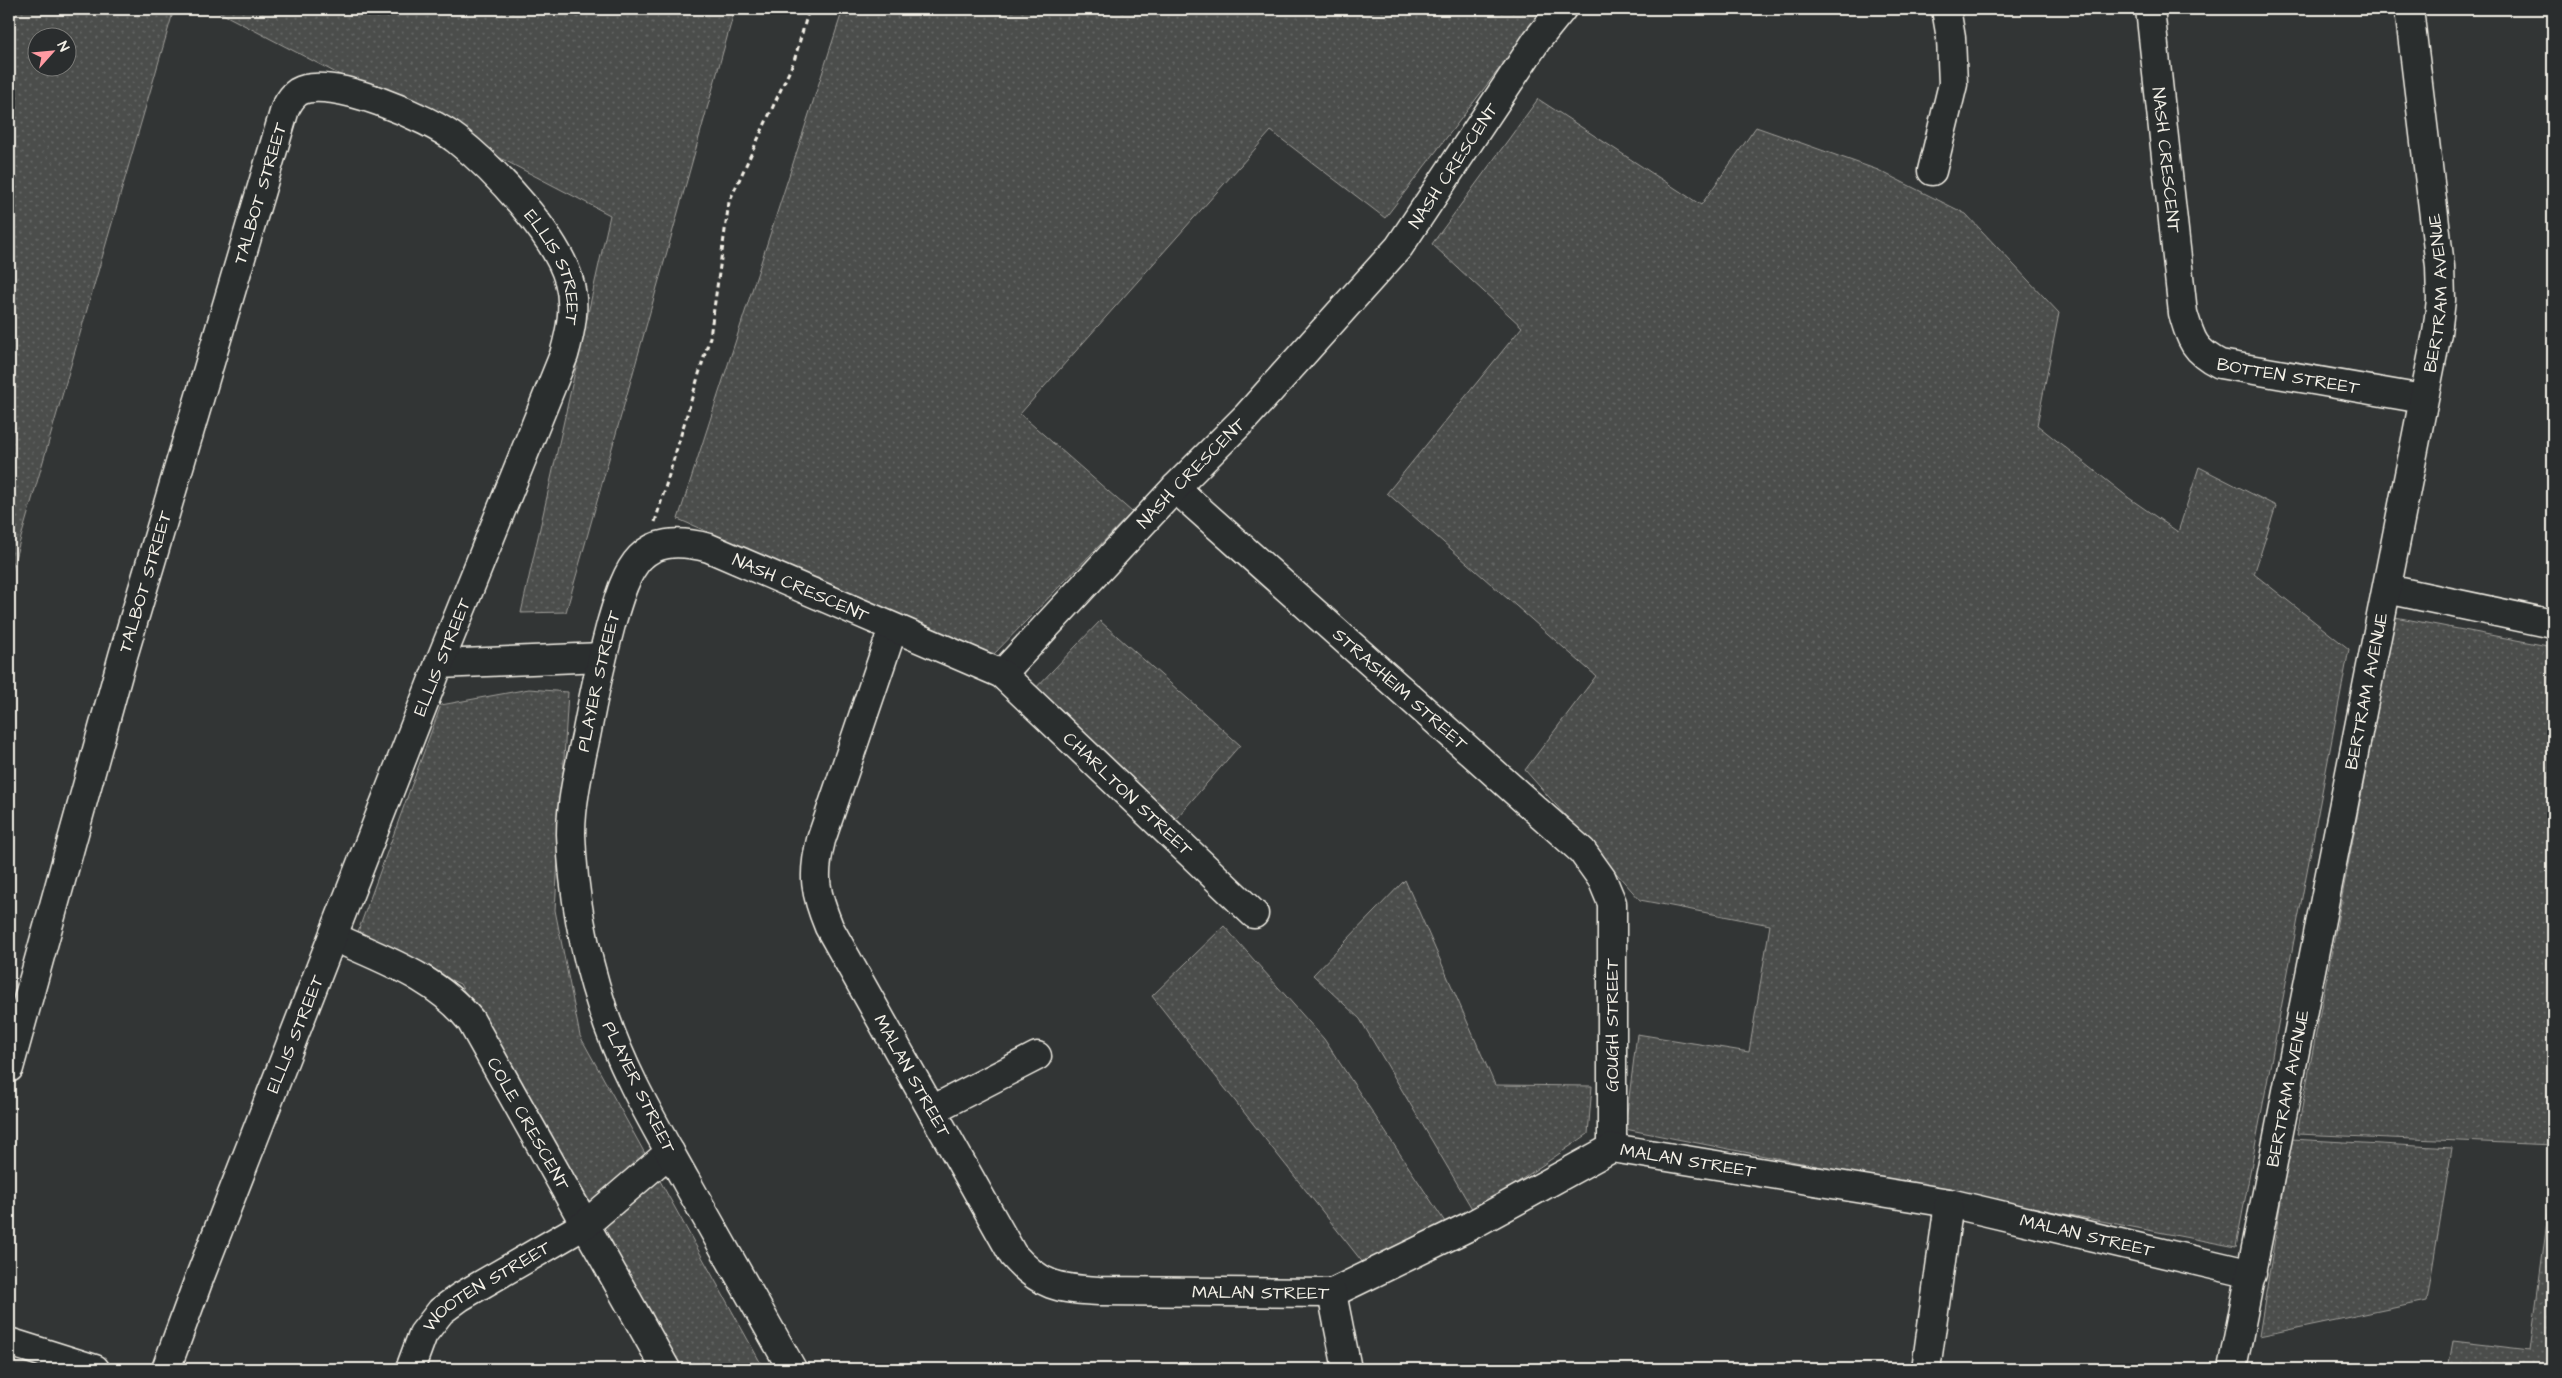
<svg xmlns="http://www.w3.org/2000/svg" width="2562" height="1378" viewBox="0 0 2562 1378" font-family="'Architects Daughter',sans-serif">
<defs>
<pattern id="grass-dots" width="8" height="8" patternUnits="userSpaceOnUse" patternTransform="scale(1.25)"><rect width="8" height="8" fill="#4b4d4c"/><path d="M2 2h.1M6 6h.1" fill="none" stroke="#666766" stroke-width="1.8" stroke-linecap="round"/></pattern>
</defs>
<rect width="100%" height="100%" fill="#323535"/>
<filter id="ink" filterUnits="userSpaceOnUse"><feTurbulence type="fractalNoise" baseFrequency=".02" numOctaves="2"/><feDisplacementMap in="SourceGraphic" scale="10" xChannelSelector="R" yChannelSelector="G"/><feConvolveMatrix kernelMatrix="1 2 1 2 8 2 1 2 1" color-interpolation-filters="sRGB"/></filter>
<g filter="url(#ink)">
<path fill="url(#grass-dots)" stroke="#a09f9a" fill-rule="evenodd" d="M9 9H174L9 579ZM38 38H68V68H38Z
M213 9H735L566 612 521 613 610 215Z
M843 9H1545L1385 218 1271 131 1020 414 1132 512 992 656 678 519Z
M1538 99 1701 205 1756 127 1878 170 1966 214 2059 313 2037 425 2129 498 2178 532 2199 467 2276 506 2254 574 2349 649 2236 1247 1625 1129 1637 1034 1749 1052 1770 925 1640 900 1525 770 1596 676 1387 493 1522 327 1432 244Z
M2395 617 2553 647V1145L2297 1134Z
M1100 621 1240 745 1173 822 1030 694Z
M529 689 568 692 555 910 580 1036 764 1369H675L460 984 356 937 441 705Z
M1405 880 1495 1085 1592 1086 1588 1134 1474 1212 1360 1019 1313 975Z
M1224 926 1324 1039 1447 1225 1364 1264 1152 996Z
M2291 1139 2452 1148 2427 1301 2259 1336Z
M2553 1176V1369H2448L2453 1341 2530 1350Z"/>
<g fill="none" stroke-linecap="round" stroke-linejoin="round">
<defs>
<g id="minor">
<path id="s1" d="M2150 9 2183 313C2191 340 2194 351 2220 364L2423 399"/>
<path d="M1932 171 1953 84 1951 38 1946 9"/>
<path id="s2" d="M1175 488 1582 851 1602 879 1612 903V1148"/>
<path d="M2387 589 2553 624"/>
<path id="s3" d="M893 628 821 840C812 876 815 893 829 927L1013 1255C1040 1286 1059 1289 1099 1291L1332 1293 1470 1226 1612 1148 1949 1203 2252 1274"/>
<path d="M439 664 602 657"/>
<path id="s4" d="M1002 674 1175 488 1246 417 1399 247 1537 40 1562 9"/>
<path id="s5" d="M334 937C384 960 436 977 471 1021L666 1369"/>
<path id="s6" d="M9 1068 123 656 285 109C288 103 292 96 298 92 329 74 431 119 457 140 494 169 557 236 569 281 576 306 571 330 564 355L439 664 199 1279 166 1369"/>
<path d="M932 1110 1037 1056"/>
<path d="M1332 1293 1347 1369"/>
<path d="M9 1342 95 1369"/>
<path id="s7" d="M410 1369 423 1334 441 1311 460 1297 586 1224 670 1152"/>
<path id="s8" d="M792 1369C757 1307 722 1245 687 1183 656 1127 621 1069 602 1007 584 952 573 893 571 834 571 802 579 768 586 736 593 698 601 661 611 624 628 566 639 530 709 548L1002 674 1254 914"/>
<path d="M1926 1369 1949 1203"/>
<path id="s9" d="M2232 1369 2437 333 2441 300 2440 266 2409 9"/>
</g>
</defs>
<use href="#minor" stroke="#f4f1e8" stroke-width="31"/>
<path stroke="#f4f1e8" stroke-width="3" stroke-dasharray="5 4" stroke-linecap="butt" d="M655 522 710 337 729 202 794 61 809 9"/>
<use href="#minor" stroke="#2a2d2e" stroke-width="28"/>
</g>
</g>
<g text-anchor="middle" stroke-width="4" stroke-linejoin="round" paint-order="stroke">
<g font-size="18" fill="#f4f1e8" stroke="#2a2d2e">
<text dy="6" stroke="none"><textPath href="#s1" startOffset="152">NASH CRESCENT</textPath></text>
<text dy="6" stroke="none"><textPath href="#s4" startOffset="681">NASH CRESCENT</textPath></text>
<text dy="6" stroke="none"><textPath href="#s6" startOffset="910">TALBOT STREET</textPath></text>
<text dy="6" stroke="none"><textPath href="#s6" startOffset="1354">ELLIS STREET</textPath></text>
<text dy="6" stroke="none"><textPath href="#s9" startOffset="1096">BERTRAM AVENUE</textPath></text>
<text dy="6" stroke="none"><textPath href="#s1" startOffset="441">BOTTEN STREET</textPath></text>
<text dy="6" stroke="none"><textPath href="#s4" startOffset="276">NASH CRESCENT</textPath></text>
<text dy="6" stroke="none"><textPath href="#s6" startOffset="505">TALBOT STREET</textPath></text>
<text dy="6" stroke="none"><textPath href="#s8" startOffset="1046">NASH CRESCENT</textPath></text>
<text transform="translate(442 657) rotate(-68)" y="6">ELLIS STREET</text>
<text dy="6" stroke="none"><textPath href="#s8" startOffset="741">PLAYER STREET</textPath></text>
<text dy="6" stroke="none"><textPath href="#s2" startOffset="302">STRASHEIM STREET</textPath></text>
<text dy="6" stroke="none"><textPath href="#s9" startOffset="691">BERTRAM AVENUE</textPath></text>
<text dy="6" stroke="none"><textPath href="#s8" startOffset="1439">CHARLTON STREET</textPath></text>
<text transform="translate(1612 1025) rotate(-90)" y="6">GOUGH STREET</text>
<text transform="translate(295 1034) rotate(-68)" y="6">ELLIS STREET</text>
<text dy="6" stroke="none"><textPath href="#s3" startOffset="484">MALAN STREET</textPath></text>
<text transform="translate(639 1087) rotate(64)" y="6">PLAYER STREET</text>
<text dy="6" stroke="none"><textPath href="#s9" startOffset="286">BERTRAM AVENUE</textPath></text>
<text dy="6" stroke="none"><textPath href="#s5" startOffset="280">COLE CRESCENT</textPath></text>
<text dy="6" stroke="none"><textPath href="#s3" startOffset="1412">MALAN STREET</textPath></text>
<text dy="6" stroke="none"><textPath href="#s3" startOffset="1818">MALAN STREET</textPath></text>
<text dy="6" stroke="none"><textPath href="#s7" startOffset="118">WOOTEN STREET</textPath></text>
<text dy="6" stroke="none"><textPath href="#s3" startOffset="948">MALAN STREET</textPath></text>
</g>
</g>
<rect width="2562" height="1378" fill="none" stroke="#2a2d2e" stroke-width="30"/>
<rect x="15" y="15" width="2532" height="1348" fill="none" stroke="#f4f1e8" stroke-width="2" filter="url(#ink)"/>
<g transform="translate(52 52) rotate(63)"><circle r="24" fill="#2a2d2e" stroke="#7b7b78"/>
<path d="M0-4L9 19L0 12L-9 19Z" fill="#ff9aa2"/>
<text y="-8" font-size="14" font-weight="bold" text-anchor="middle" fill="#f4f1e8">N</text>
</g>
</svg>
